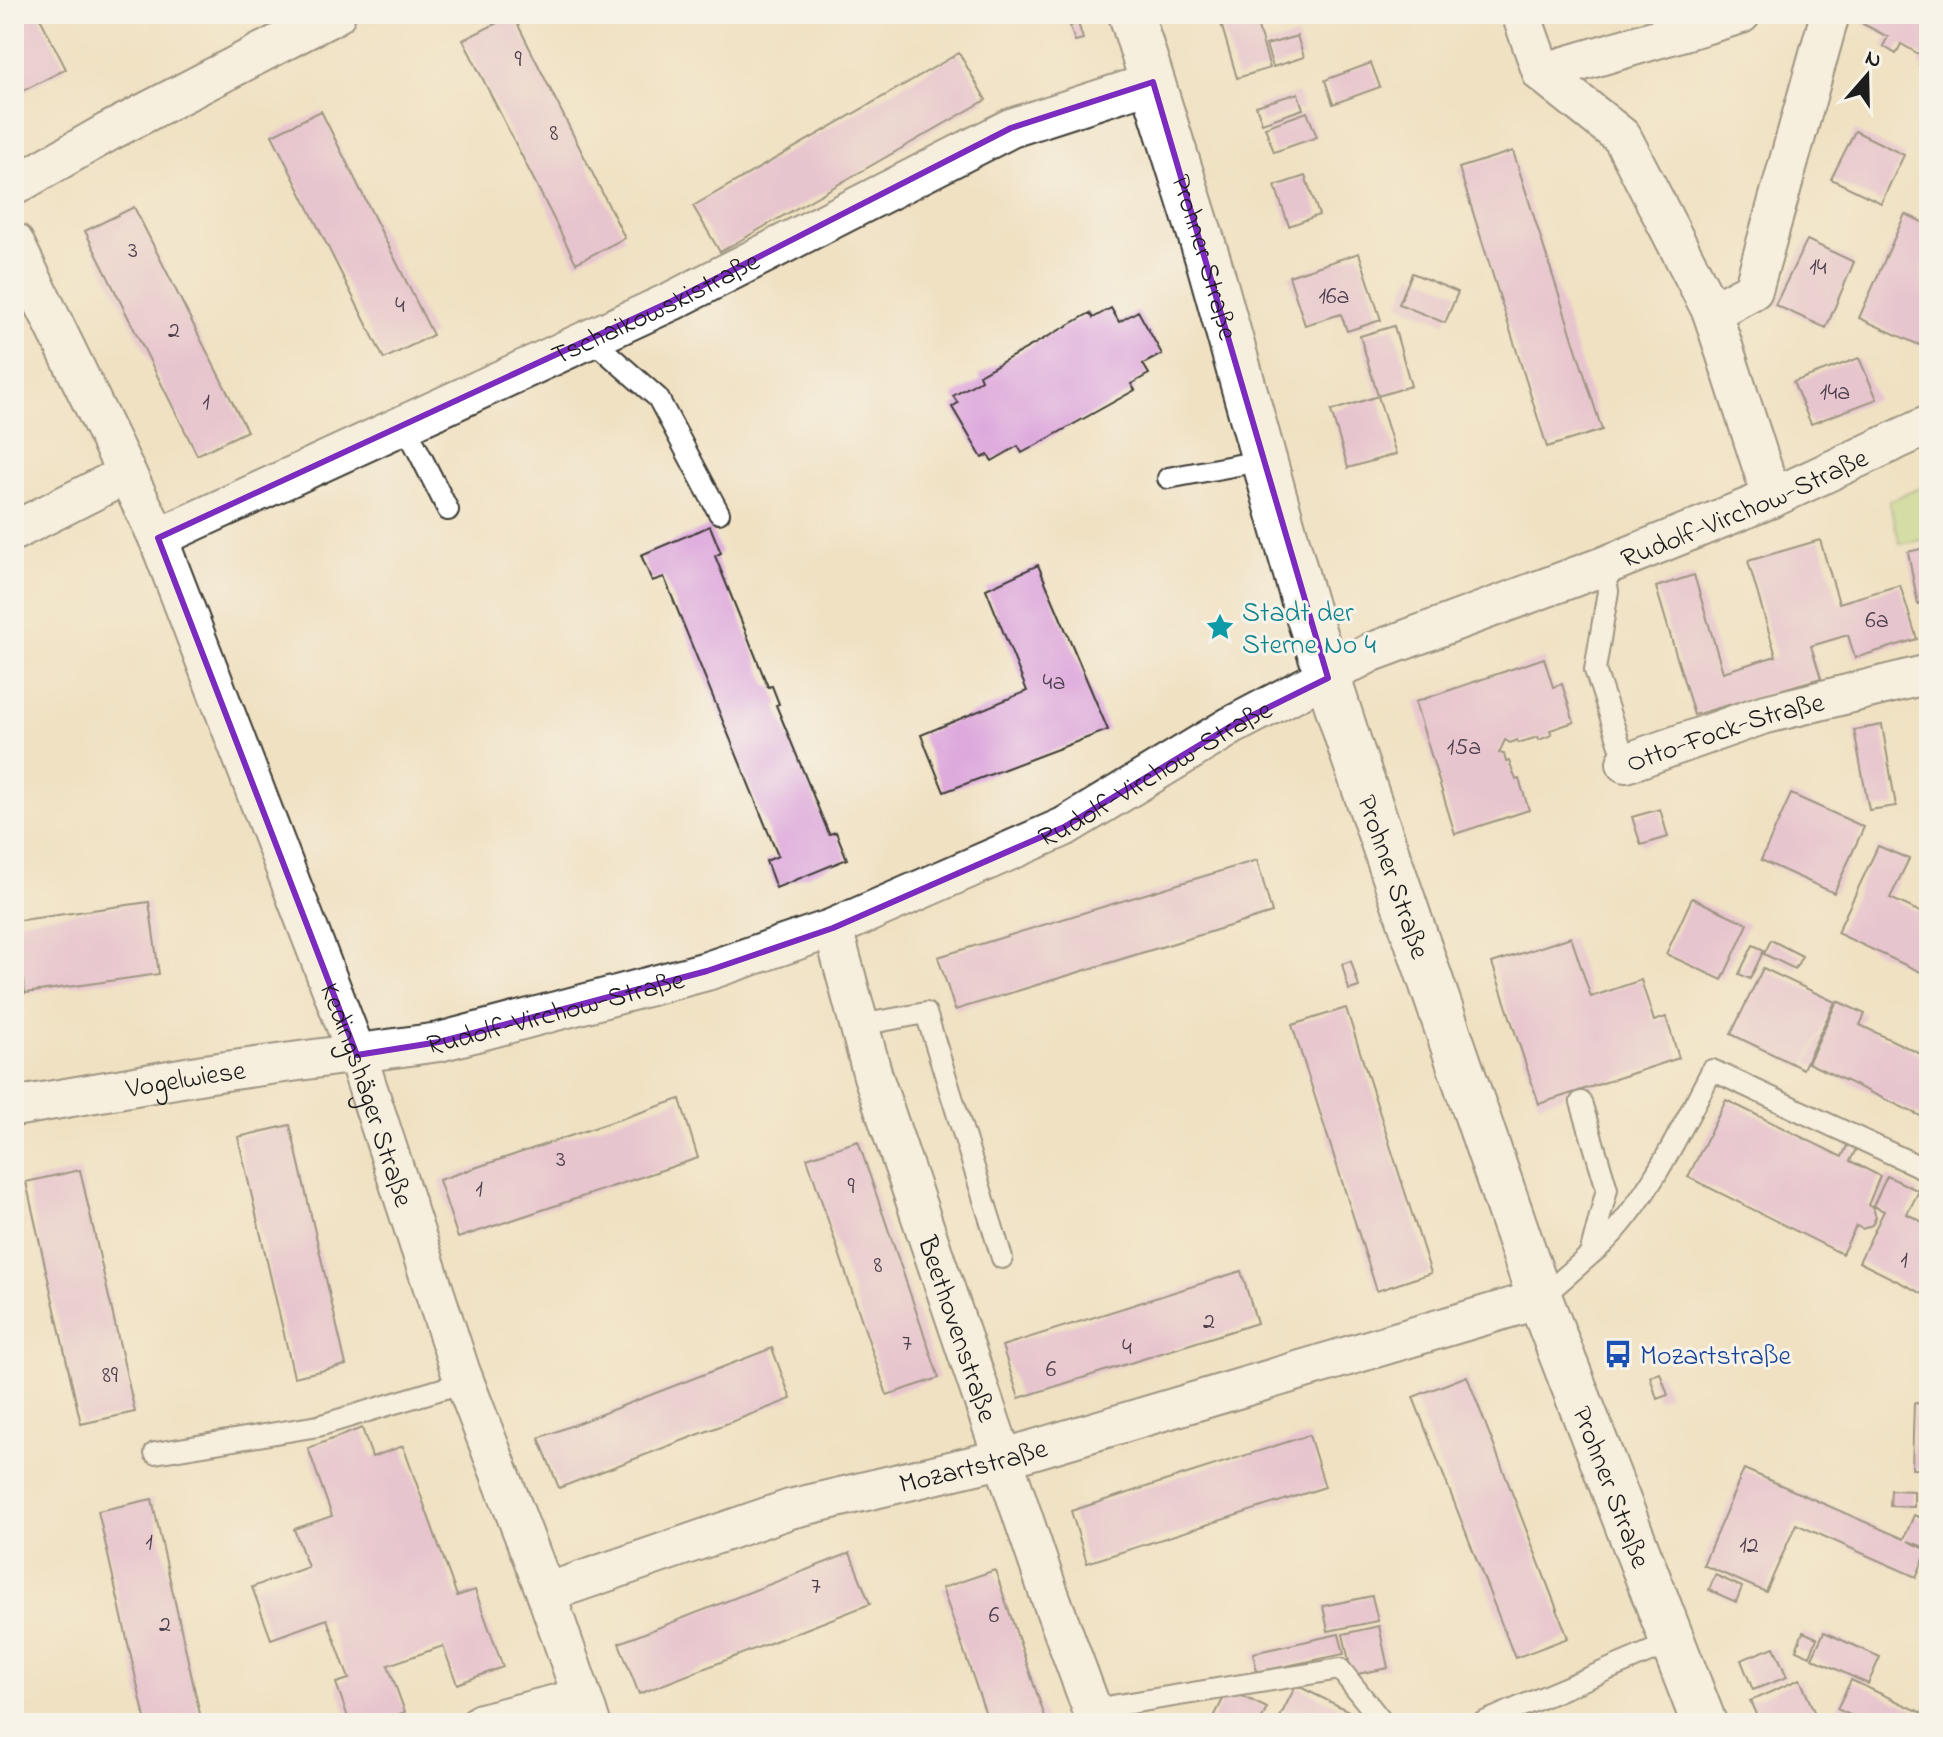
<svg xmlns="http://www.w3.org/2000/svg" width="1943" height="1737" viewBox="0 0 1943 1737" font-family="'Indie Flower',sans-serif">
<rect width="100%" height="100%" fill="#f7f3e8"/>
<filter id="ink" filterUnits="userSpaceOnUse"><feTurbulence type="fractalNoise" baseFrequency=".0125" numOctaves="2"/><feDisplacementMap in="SourceGraphic" scale="16" xChannelSelector="R" yChannelSelector="G"/><feConvolveMatrix kernelMatrix="1 2 1 2 8 2 1 2 1" color-interpolation-filters="sRGB"/></filter>
<filter id="wash" filterUnits="userSpaceOnUse"><feTurbulence type="fractalNoise" baseFrequency=".006" numOctaves="4" result="noise"/><feDisplacementMap in="SourceGraphic" scale="32" xChannelSelector="R" yChannelSelector="G"/><feGaussianBlur stdDeviation="1.8" result="paint"/><feColorMatrix in="noise" values="0 0 0 0 0 0 0 0 0 0 0 0 0 0 0 0 0 1.4 0 .05"/><feComposite in="paint" operator="in"/></filter>
<g filter="url(#wash)">
<rect width="100%" height="100%" fill="#f0e1c3"/>
<path fill="#b3d882" stroke="#687a4f" stroke-width="2" d="M1929 484V539L1900 544 1889 501Z"/>
<g id="blocks">
<path fill="#dba2dc" d="M14 14H38L66 69 17 94 14 88Z
M1240 14H1254L1270 68 1237 78 1220 20Z
M1276 14H1297V15L1278 21Z
M1868 14H1929V70L1919 65 1924 57 1901 44 1896 54 1883 46 1888 37 1863 24Z
M513 15 625 238 576 263 463 40Z
M1078 23 1083 39 1075 41 1070 26Z
M1297 36 1304 57 1273 67 1266 45Z
M959 53 986 100 720 252 693 206Z
M1371 63 1380 87 1333 104 1325 80Z
M1298 93 1303 109 1262 123 1256 106Z
M321 111 433 335 384 359 272 135Z
M1307 112 1317 137 1274 152 1265 127Z
M1855 131 1904 155 1881 203 1831 179Z
M1513 151 1602 430 1547 447 1459 168Z
M1305 176 1319 215 1289 226 1275 186Z
M134 207 247 431 197 455 85 231Z
M1905 214 1929 225V323L1919 345 1859 318Z
M1807 240 1854 262 1826 328 1775 305Z
M1359 253 1381 320 1347 331 1341 314 1305 325 1289 276Z
M1412 273 1458 292 1445 323 1399 304Z
M1111 308 1119 322 1138 311 1162 354 1143 364 1149 374 1131 384 1135 390 1022 453 1018 446 992 461 988 455 982 458 952 407 958 403 953 396 981 380 979 375 1090 313 1093 318Z
M1394 326 1411 386 1378 396 1360 336Z
M1859 358 1877 399 1811 424 1793 382Z
M1378 396 1396 454 1348 468 1331 411Z
M710 526 721 553 715 556 768 687 772 686 779 704 776 705 829 834 836 832 847 859 776 888 766 861 778 856 664 577 652 581 641 555Z
M1820 540 1839 603 1900 585 1917 639 1855 658 1848 635 1811 646 1821 678 1694 715 1656 587 1694 575 1723 672 1776 656 1748 561Z
M1929 547V602L1918 604 1908 552Z
M1038 565 1108 730 944 792 921 735 1027 691 986 589Z
M14 624 21 640 14 643Z
M1544 658 1553 687 1562 684 1574 722 1550 730 1552 735 1539 740 1538 737 1518 743 1517 740 1510 743 1505 740 1499 753 1504 754 1506 762 1509 761 1516 780 1519 779 1529 810 1455 834 1415 702Z
M1882 725 1896 806 1869 810 1854 730Z
M1791 794 1864 827 1834 893 1761 860Z
M1660 809 1668 837 1641 845 1632 817Z
M1878 846 1909 859 1890 898 1929 916V976L1837 933Z
M1257 860 1272 913 955 1010 938 957Z
M1692 898 1748 924 1722 980 1666 954Z
M149 902 159 974 25 993 15 921Z
M1571 937 1591 997 1641 980 1654 1021 1666 1017 1679 1058 1539 1104 1492 963Z
M1771 940 1802 956 1795 969 1764 954Z
M1753 945 1764 950 1750 979 1739 974Z
M1351 961 1359 987 1349 990 1342 964Z
M1763 968 1835 1002 1803 1069 1731 1034Z
M1837 1001 1865 1014 1860 1025 1929 1058V1120L1808 1063Z
M1346 1008 1431 1273 1377 1291 1292 1025Z
M680 1099 698 1158 458 1238 439 1180Z
M1726 1100 1842 1157 1848 1144 1856 1149 1850 1161 1880 1176 1868 1205 1873 1208 1876 1217 1872 1225 1863 1229 1856 1226 1842 1254 1688 1177Z
M290 1125 346 1365 294 1377 238 1137Z
M858 1141 939 1378 887 1395 807 1158Z
M80 1170 135 1412 81 1424 26 1182Z
M1887 1176 1919 1191 1907 1214 1929 1225V1297L1859 1262 1884 1211 1873 1206Z
M1241 1271 1257 1323 1019 1398 1002 1346Z
M772 1348 791 1399 559 1488 539 1438Z
M1660 1373 1668 1395 1657 1399 1650 1376Z
M1467 1376 1568 1638 1515 1658 1413 1397Z
M1914 1403 1929 1404V1469H1912Z
M362 1428 372 1457 403 1446 457 1596 475 1590 503 1667 457 1684 443 1646 388 1665 405 1712 374 1723H350L336 1683 349 1679 327 1619 271 1639 252 1587 308 1567 294 1529 332 1516 308 1448Z
M1309 1435 1325 1487 1087 1563 1071 1511Z
M1744 1469 1904 1539 1914 1515 1929 1521V1549L1908 1541 1928 1550 1916 1577 1796 1524 1766 1592 1703 1565Z
M1891 1490 1914 1491V1507L1890 1506Z
M152 1499 202 1723H146L98 1511Z
M850 1553 870 1604 639 1694 619 1643Z
M995 1570 1047 1723H989L942 1588Z
M1715 1575 1742 1587 1736 1602 1709 1590Z
M1372 1596 1378 1621 1328 1631 1323 1606Z
M1379 1626 1388 1668 1352 1675 1343 1634Z
M1803 1632 1817 1638 1810 1656 1796 1650Z
M1824 1632 1880 1657 1868 1684 1812 1658Z
M1339 1634 1344 1654 1257 1672 1253 1653Z
M1774 1647 1787 1677 1753 1690 1741 1660Z
M1800 1679 1819 1723H1760L1750 1701Z
M1851 1680 1929 1716 1928 1723H1867L1837 1709Z
M1296 1685 1355 1714 1351 1723H1277Z
M1228 1689 1267 1708 1260 1723H1211Z"/>
</g>
</g>
<g filter="url(#ink)">
<use href="#blocks" fill-opacity="0" stroke="#3c3a35" stroke-width="2"/>
<g fill="none" stroke-linecap="round" stroke-linejoin="round">
<defs>
<path id="service" d="M589 337 658 398 719 513
M404 423 448 510
M1168 478 1265 460
M1604 566 1608 591 1595 670 1626 763
M860 1025 926 1013 1002 1258
M1590 1255C1642 1214 1682 1128 1712 1070L1929 1171
M1540 1299 1590 1255 1607 1189 1581 1102
M155 1453 318 1426 465 1382
M1093 1709 1340 1669 1383 1723
M1482 1723 1673 1642"/>
<g id="minor">
<path d="M1521 14 1542 73 1741 14"/>
<path d="M1542 73 1622 137 1712 312"/>
<path d="M14 186 108 132 336 14"/>
<path id="s1" d="M14 242 158 538 357 1055 460 1370 546 1593 591 1723"/>
<path d="M1772 498 1712 312 1753 290 1830 14"/>
<path d="M14 531 127 474"/>
<path id="s2" d="M158 538 672 301 1011 128 1153 82"/>
<path id="s3" d="M1626 763 1762 715 1929 674"/>
<path id="s4" d="M833 928 873 1076 1047 1588 1097 1723"/>
<path id="s5" d="M14 1107 204 1074 439 1042 707 971 833 928 1064 827 1231 726 1372 652 1604 566 1772 498 1929 425"/>
<path id="s6" d="M546 1593 790 1509 1005 1458 1540 1299"/>
<path d="M481 1723 580 1698"/>
</g>
<g id="secondary">
<path id="s7" d="M1131 14 1209 263 1305 606 1351 749 1540 1299 1704 1723"/>
</g>
</defs>
<use href="#service" stroke="#3c3a35" stroke-width="24"/>
<use href="#minor" stroke="#3c3a35" stroke-width="42"/>
<use href="#secondary" stroke="#3c3a35" stroke-width="48"/>
<use href="#service" stroke="#fff" stroke-width="20"/>
<use href="#minor" stroke="#fff" stroke-width="38"/>
<use href="#secondary" stroke="#fff" stroke-width="44"/>
</g>
</g>
<path d="M0 0H1943V1737H0ZM1153 82 1328 678 1231 726 1064 827 833 928 707 971 439 1042 357 1055 158 538 672 301 1011 128Z" fill="#f0e1c3" fill-opacity=".55" fill-rule="evenodd"/>
<path fill="none" stroke="#7b2cbf" stroke-width="6" stroke-linejoin="round" d="M1153 82 1328 678 1231 726 1064 827 833 928 707 971 439 1042 357 1055 158 538 672 301 1011 128Z"/>
<defs>
<symbol id="sight-bare" viewBox="-9 -9 18 18"><path d="M0-6L1.8-2.2L6-1.7L2.9 1.2L3.7 5.4L0 3.3L-3.7 5.4L-2.9 1.2L-6-1.7L-1.8-2.2Z" fill="#0f9aa8" stroke="#f7f3e8" stroke-width="2.5" paint-order="stroke"/></symbol>
<symbol id="bus-bare" viewBox="-9 -9 18 18"><path d="M-5-6H5V4H4V6H2V4H-2V6H-4V4H-5ZM-3.5-4V0h7V-4ZM-3.5 1.2v1.5H-2V1.2ZM2 1.2v1.5H3.5V1.2Z" fill="#1a4fb4" stroke="#f7f3e8" stroke-width="2.5" paint-order="stroke"/></symbol>
</defs>
<g fill-rule="evenodd">
<use href="#sight-bare" x="1200" y="607" width="40" height="40"/>
<use href="#bus-bare" x="1598" y="1334" width="40" height="40"/>
</g>
<g text-anchor="middle" stroke-width="6" stroke-linejoin="round" paint-order="stroke">
<g font-size="24" fill="#4c3e4c">
<text x="518" y="66">9</text>
<text x="554" y="140">8</text>
<text x="133" y="257">3</text>
<text x="1818" y="274">14</text>
<text x="1334" y="303">16a</text>
<text x="400" y="312">4</text>
<text x="174" y="337">2</text>
<text x="1835" y="399">14a</text>
<text x="206" y="409">1</text>
<text x="1877" y="627">6a</text>
<text x="1054" y="689">4a</text>
<text x="1464" y="754">15a</text>
<text x="561" y="1166">3</text>
<text x="851" y="1193">9</text>
<text x="479" y="1196">1</text>
<text x="1904" y="1267">1</text>
<text x="878" y="1272">8</text>
<text x="1209" y="1328">2</text>
<text x="907" y="1350">7</text>
<text x="1127" y="1354">4</text>
<text x="1051" y="1376">6</text>
<text x="110" y="1382">89</text>
<text x="149" y="1549">1</text>
<text x="1749" y="1552">12</text>
<text x="816" y="1593">7</text>
<text x="994" y="1622">6</text>
<text x="165" y="1631">2</text>
</g>
<g font-size="28" fill="#1c1c1c" stroke="#f7f3e8">
<text dy="10" stroke="none"><textPath href="#s7" startOffset="254">Prohner Straße</textPath></text>
<text dy="10" stroke="none"><textPath href="#s2" startOffset="548">Tschaikowskistraße</textPath></text>
<text dy="10" stroke="none"><textPath href="#s5" startOffset="1846">Rudolf-Virchow-Straße</textPath></text>
<text dy="10" stroke="none"><textPath href="#s3" startOffset="104">Otto-Fock-Straße</textPath></text>
<text dy="10" stroke="none"><textPath href="#s5" startOffset="1198">Rudolf-Virchow-Straße</textPath></text>
<text dy="10" stroke="none"><textPath href="#s7" startOffset="902">Prohner Straße</textPath></text>
<text dy="10" stroke="none"><textPath href="#s5" startOffset="550">Rudolf-Virchow-Straße</textPath></text>
<text dy="10" stroke="none"><textPath href="#s5" startOffset="174">Vogelwiese</textPath></text>
<text dy="10" stroke="none"><textPath href="#s1" startOffset="924">Kedingshäger Straße</textPath></text>
<text dy="10" stroke="none"><textPath href="#s4" startOffset="420">Beethovenstraße</textPath></text>
<text dy="10" stroke="none"><textPath href="#s6" startOffset="446">Mozartstraße</textPath></text>
<text dy="10" stroke="none"><textPath href="#s7" startOffset="1550">Prohner Straße</textPath></text>
</g>
<g font-size="28" fill="#0d838f" stroke="#f7f3e8" text-anchor="start">
<text x="1242" y="621">Stadt der<tspan x="1242" dy="32">Sterne No 4</tspan></text>
</g>
<g font-size="28" fill="#164399" stroke="#f7f3e8" text-anchor="start">
<text x="1640" y="1364">Mozartstraße</text>
</g>
</g>
<rect width="1943" height="1737" fill="none" stroke="#f7f3e8" stroke-width="48"/>
<g transform="translate(1867 76) rotate(20)" stroke="#f7f3e8" stroke-width="6" paint-order="stroke">
<path d="M0-6L14 30L0 20L-14 30Z" fill="#1c1c1c"/>
<text y="-12" font-size="22" font-weight="bold" text-anchor="middle" fill="#1c1c1c">N</text>
</g>
</svg>
